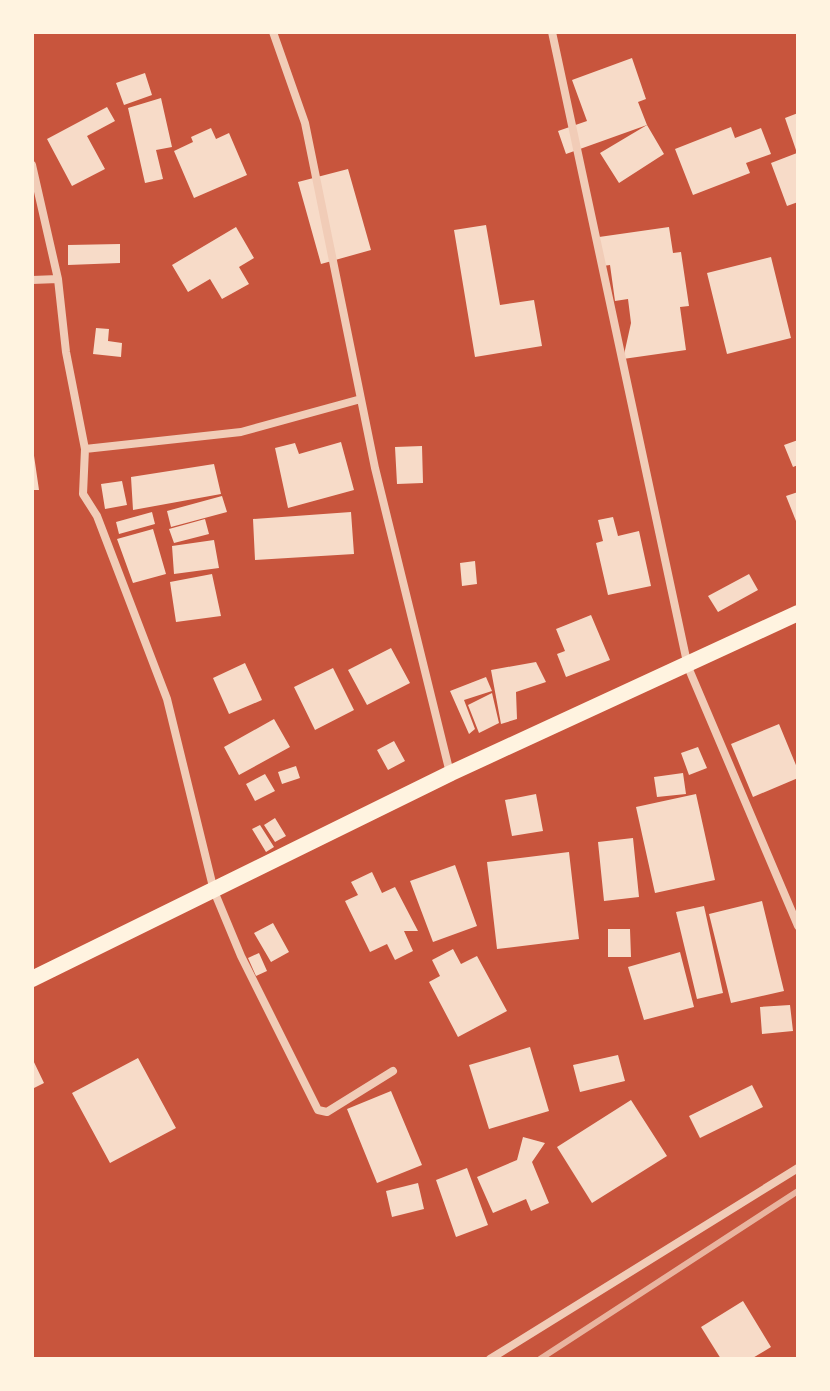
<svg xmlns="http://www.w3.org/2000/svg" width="830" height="1391" viewBox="0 0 830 1391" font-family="Jost,sans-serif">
<rect width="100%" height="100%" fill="#c8553d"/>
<path fill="#f7dbc8" d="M632 58 646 99 638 102 647 125 566 154 558 131 587 121 572 80Z
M145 73 152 95 124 105 116 83Z
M161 98 172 147 156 150 163 179 145 183 128 108Z
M107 107 115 121 87 136 105 169 72 186 47 139Z
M798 113V202L787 206 771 163 797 153 785 118Z
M647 125 664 154 619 183 600 153Z
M731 127 735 138 761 128 771 154 746 163 750 173 693 195 675 149Z
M211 128 216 139 229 133 247 175 194 198 174 151 193 142 191 137Z
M348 169 371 250 321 264 298 182Z
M486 225 500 305 534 300 542 346 475 357 454 230Z
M236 227 254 258 239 267 249 284 222 299 210 279 188 292 172 265Z
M669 227 673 253 681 252 689 306 680 307 686 350 623 359 631 323 628 299 615 301 610 265 603 266 599 237Z
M120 244V263L68 265V245Z
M771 257 791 338 727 354 707 273Z
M96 328 109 329 108 341 122 343 121 357 93 354Z
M798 440V465L793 467 784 445Z
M32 442 39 490H32Z
M341 442 354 490 288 508 275 448 295 443 299 454Z
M422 446 423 483 397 484 395 447Z
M214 464 221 494 133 510 131 477Z
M122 481 127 505 105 509 101 484Z
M798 492V526L786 496Z
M222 496 227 512 171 527 167 511Z
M152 512 155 524 119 534 116 522Z
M351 512 354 554 255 560 253 519Z
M613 517 618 536 639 531 651 586 608 595 596 543 603 541 598 520Z
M205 519 209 534 174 543 169 529Z
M153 529 166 574 133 583 117 539Z
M214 540 219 568 174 574 172 546Z
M475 561 477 584 462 586 460 563Z
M212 574 221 616 176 622 170 582Z
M749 574 758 590 718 612 708 596Z
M591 615 610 660 566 677 557 654 565 651 556 629Z
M391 648 410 683 367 705 348 670Z
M536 662 546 682 516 692 517 719 501 724 491 670Z
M245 663 262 700 229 714 213 678Z
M333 668 354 710 315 730 294 687Z
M486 677 492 691 464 700 475 729 469 734 450 691Z
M492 693 499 723 479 733 468 705Z
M274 719 290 747 239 775 224 747Z
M779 724 798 770V778L753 797 731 744Z
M394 741 405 761 388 770 377 750Z
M698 747 707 768 689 775 681 753Z
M296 766 300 778 282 784 278 772Z
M683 773 686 794 657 797 654 777Z
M265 774 275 791 255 801 246 784Z
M536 794 543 831 512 836 505 800Z
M696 794 715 880 655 893 636 807Z
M275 818 286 836 275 842 264 825Z
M260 825 274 847 266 852 252 829Z
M633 838 639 897 604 901 598 842Z
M569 852 579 939 497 949 487 862Z
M455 865 477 926 433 942 410 881Z
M372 872 382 893 395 887 418 931H404L413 951 395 960 387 944 370 952 345 901 358 895 351 882Z
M762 901 784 991 731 1003 709 914Z
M704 906 723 993 697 999 676 912Z
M273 923 289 952 271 962 254 933Z
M608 929H630L631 957H608Z
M453 949 461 964 477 956 507 1011 458 1037 429 982 440 976 432 960Z
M680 952 694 1007 644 1020 628 967Z
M259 953 267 971 256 976 248 958Z
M790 1005 793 1031 762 1034 760 1007Z
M530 1047 549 1111 489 1129 469 1065Z
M618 1055 625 1081 580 1092 573 1065Z
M32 1058 44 1083 32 1089Z
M138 1058 176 1128 110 1163 72 1093Z
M752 1085 763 1107 700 1138 689 1116Z
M391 1091 422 1165 377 1183 347 1109Z
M631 1100 667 1156 592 1203 557 1147Z
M523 1137 545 1143 532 1162 549 1203 531 1211 526 1199 493 1213 477 1177 517 1160Z
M467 1168 488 1225 456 1237 436 1180Z
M418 1183 424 1209 392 1217 386 1191Z
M743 1301 771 1347 751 1359H721L701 1327Z"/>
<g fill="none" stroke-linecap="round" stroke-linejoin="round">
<path stroke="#f1ccb7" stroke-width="8" d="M273 32 305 123 375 468 450 773
M552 32 688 667 798 926
M32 165 58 279 66 352 85 449 83 494 97 516 167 699 214 891 241 956 318 1110 327 1112 393 1071
M32 280 58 279
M85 449 241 432 361 399
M490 1359 798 1168"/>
<path stroke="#fff3e0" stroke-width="16" d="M32 979 451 773 798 613"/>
<path stroke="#e9b49f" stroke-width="6" d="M540 1359 798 1191"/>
</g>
<rect width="830" height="1391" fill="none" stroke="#fff3e0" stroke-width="68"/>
</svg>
